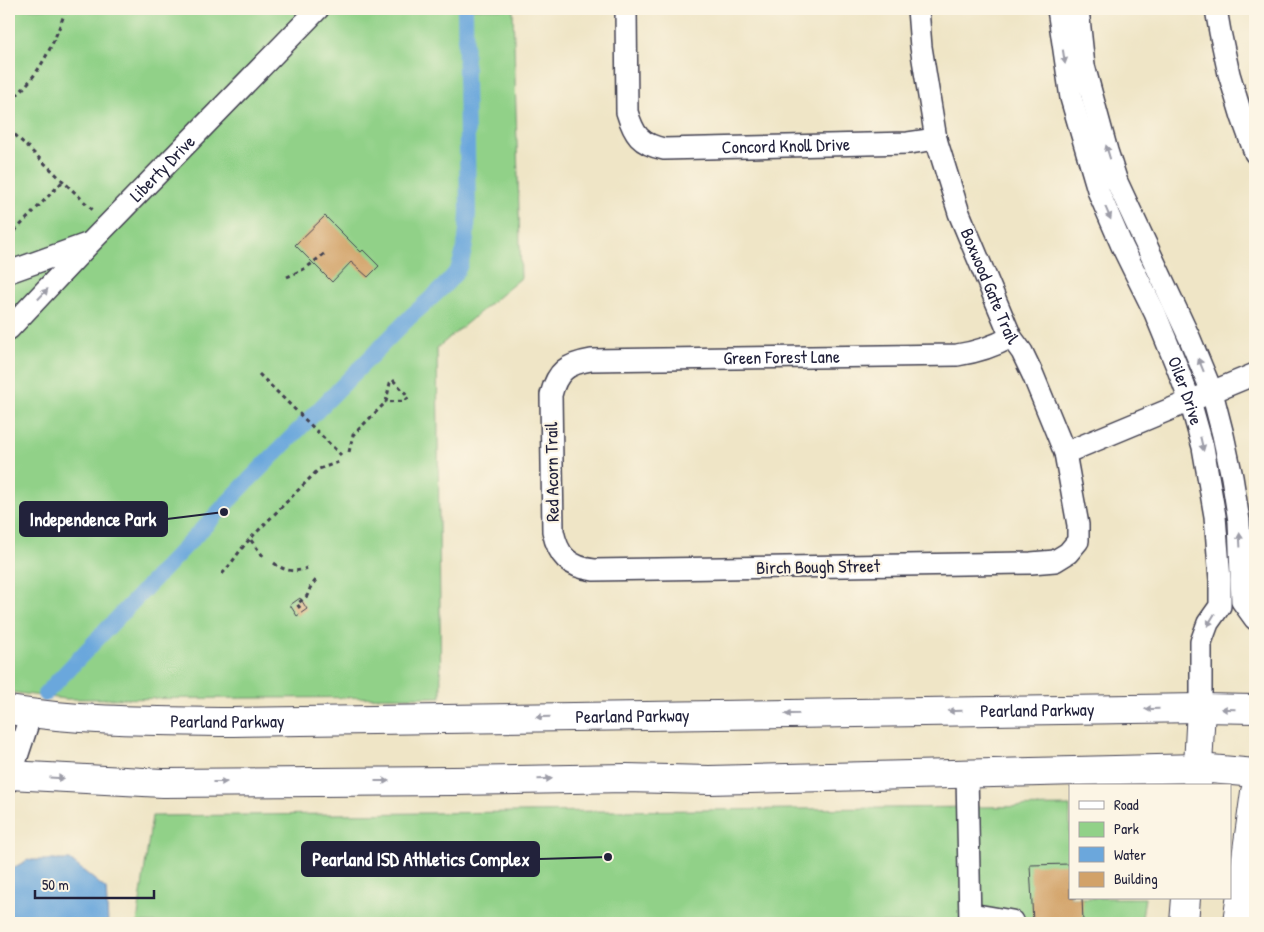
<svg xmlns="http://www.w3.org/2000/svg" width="1264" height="932" viewBox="0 0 1264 932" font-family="'Patrick Hand',sans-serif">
<rect width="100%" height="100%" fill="#fcf5e5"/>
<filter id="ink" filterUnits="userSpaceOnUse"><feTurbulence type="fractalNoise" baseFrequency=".02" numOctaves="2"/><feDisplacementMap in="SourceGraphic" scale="10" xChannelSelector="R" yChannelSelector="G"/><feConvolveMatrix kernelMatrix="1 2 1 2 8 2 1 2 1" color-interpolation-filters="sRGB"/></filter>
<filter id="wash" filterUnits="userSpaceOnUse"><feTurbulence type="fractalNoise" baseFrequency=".0096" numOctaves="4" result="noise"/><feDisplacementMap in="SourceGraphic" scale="20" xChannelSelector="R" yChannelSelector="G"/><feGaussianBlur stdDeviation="1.12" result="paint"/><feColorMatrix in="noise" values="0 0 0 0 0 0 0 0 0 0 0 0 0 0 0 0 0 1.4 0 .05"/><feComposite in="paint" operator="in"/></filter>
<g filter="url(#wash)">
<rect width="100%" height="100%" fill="#efe5c6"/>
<path fill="#91d188" stroke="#5a7a62" d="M9 9H513L521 278 437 348 441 697 65 699 9 692Z
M1070 806V898H1145L1141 923H137L152 816Z"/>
<path fill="#6ba7dc" stroke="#46648c" d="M28 860H70L106 889 108 923H9V870Z"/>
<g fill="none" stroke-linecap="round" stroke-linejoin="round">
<path stroke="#6ba7dc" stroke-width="16" d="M45 694 246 483 410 317C423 305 452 282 459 267 466 249 467 232 468 213L465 9"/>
</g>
<g id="blocks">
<path fill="#d2a268" d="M325 216 361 252 363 250 379 266 368 277 351 262 332 282 295 245Z
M300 598 307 609 297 616 290 605Z
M1070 864V898H1082L1083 922 1033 923 1030 865Z"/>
</g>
</g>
<g filter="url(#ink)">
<use href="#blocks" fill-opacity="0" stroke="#413f50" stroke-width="1"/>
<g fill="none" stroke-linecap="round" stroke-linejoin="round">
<defs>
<g id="minor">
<path id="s1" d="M626 9 627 112C634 135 640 144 664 149L908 143 936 139"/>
<path id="s2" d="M918 9 921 47 936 139 959 213 1011 337 1022 352 1033 375 1065 453 1078 525V541L1068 553 1055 561 1031 563 594 570C569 567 558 556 553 531L551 395C557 371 567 364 591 360L957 355C977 352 993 347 1011 337"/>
<path id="s3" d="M1058 9 1071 98 1099 193 1122 246 1155 313 1177 367 1190 401 1203 447 1215 516 1220 580V606L1208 623 1201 642V708"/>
<path d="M1078 9 1084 66 1107 151 1117 182 1190 339 1212 392 1223 435 1232 477 1239 521 1242 601 1255 619"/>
<path d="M1216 9 1220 32 1229 74 1242 117 1255 153"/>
<path d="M9 272 87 244"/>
<path id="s4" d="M9 329 90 243 318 9"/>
<path d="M1065 453 1255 374"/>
<path d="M967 774 970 923"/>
<path d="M9 781 31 714"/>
<path d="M971 914 1012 921 1013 923"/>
</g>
<g id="major">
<path id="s5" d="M9 710C83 722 158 721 233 722L1201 708 1255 709"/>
<path d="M9 775 163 783 453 781 626 778 709 780 1199 768 1255 773"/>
<path d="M1197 786 1201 708"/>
<path d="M1184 923 1186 898"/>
<path d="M1237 923 1255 792"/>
</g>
</defs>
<use href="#minor" stroke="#413f50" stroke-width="24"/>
<use href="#major" stroke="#413f50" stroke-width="30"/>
<path stroke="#413f50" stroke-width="3" stroke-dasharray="4 4" stroke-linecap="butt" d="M10 101C39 77 54 44 66 9
M9 129 95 212
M9 129C16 120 16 110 9 100
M9 237 63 181
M287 277 306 268 324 254
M259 374 341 455
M393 380 409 397 405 401 386 402 390 383Z
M349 452 353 435 386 402
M263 556 250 539 319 469 339 462
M274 563C284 571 295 573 307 568
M222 574C233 563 239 550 250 539
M300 608 297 604 307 596 311 586 316 580"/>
<use href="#minor" stroke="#fff" stroke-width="21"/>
<use href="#major" stroke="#fff" stroke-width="28"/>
</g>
<defs><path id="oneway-solid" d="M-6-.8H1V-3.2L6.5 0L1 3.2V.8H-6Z" transform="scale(1.25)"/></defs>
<g fill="#9c9ca7">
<use href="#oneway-solid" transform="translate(1064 57) rotate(81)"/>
<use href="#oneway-solid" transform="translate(1108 152) rotate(-107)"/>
<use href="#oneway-solid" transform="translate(1108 213) rotate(67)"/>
<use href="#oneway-solid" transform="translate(43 294) rotate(-47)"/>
<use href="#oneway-solid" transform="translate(1201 365) rotate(-112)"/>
<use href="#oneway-solid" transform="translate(1202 444) rotate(77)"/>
<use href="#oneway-solid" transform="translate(1240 540) rotate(-93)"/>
<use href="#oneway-solid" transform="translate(1211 620) rotate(121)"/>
<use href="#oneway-solid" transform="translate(1152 709) rotate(179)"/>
<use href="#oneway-solid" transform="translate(1228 709) rotate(-178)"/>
<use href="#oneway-solid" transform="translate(955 711) rotate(179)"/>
<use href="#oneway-solid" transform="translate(792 714) rotate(179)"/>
<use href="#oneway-solid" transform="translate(543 717) rotate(179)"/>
<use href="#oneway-solid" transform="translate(57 778) rotate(3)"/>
<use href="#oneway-solid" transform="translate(545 779) rotate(-1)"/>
<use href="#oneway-solid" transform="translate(382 781)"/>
<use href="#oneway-solid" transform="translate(220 782)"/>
</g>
</g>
<g text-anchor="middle" stroke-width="4.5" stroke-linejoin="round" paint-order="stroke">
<g font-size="18" fill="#22223b" stroke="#fcf5e5">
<text dy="6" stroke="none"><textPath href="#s1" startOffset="281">Concord Knoll Drive</textPath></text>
<text dy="6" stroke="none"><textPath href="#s4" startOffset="222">Liberty Drive</textPath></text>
<text dy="6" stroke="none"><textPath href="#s2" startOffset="288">Boxwood Gate Trail</textPath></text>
<text dy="6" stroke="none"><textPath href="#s2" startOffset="1499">Green Forest Lane</textPath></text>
<text dy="6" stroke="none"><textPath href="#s3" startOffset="405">Oiler Drive</textPath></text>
<text transform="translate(552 472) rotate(-91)" y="6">Red Acorn Trail</text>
<text transform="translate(818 567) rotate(-1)" y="6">Birch Bough Street</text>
<text dy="6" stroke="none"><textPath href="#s5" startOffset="1029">Pearland Parkway</textPath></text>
<text dy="6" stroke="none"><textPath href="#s5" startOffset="624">Pearland Parkway</textPath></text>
<text dy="6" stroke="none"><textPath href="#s5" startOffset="219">Pearland Parkway</textPath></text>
</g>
</g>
<path fill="none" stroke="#22223b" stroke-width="2" d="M224 512L167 519M608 857L539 859"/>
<g fill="#22223b" stroke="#fcf5e5" stroke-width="2">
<circle cx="224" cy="512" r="5"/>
<circle cx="608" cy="857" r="5"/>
</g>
<g fill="#22223b" stroke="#22223b" stroke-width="2">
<rect x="20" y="502" width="147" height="34" rx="5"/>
<rect x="302" y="842" width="237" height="34" rx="5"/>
</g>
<g font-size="19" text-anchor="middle" font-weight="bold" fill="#fff">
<text x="93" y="526">Independence Park</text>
<text x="421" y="866">Pearland ISD Athletics Complex</text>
</g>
<rect width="1264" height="932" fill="none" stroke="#fcf5e5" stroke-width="30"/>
<rect x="1069" y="784" width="162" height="115" fill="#fcf5e5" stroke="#a5a1a1"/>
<rect x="1079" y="801" width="25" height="8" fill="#ffffff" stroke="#a5a1a1"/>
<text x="1114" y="810" font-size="15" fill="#22223b">Road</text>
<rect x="1079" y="822" width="25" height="15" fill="#91d188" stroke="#a5a1a1"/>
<text x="1114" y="834" font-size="15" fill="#22223b">Park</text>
<rect x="1079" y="847" width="25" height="15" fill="#6ba7dc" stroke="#a5a1a1"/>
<text x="1114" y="860" font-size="15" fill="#22223b">Water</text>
<rect x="1079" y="872" width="25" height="15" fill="#d2a268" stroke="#a5a1a1"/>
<text x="1114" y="884" font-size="15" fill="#22223b">Building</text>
<path d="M35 890v8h119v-8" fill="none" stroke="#22223b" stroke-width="2.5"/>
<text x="42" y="890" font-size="15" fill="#22223b" stroke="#fcf5e5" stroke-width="4" paint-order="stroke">50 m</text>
</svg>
